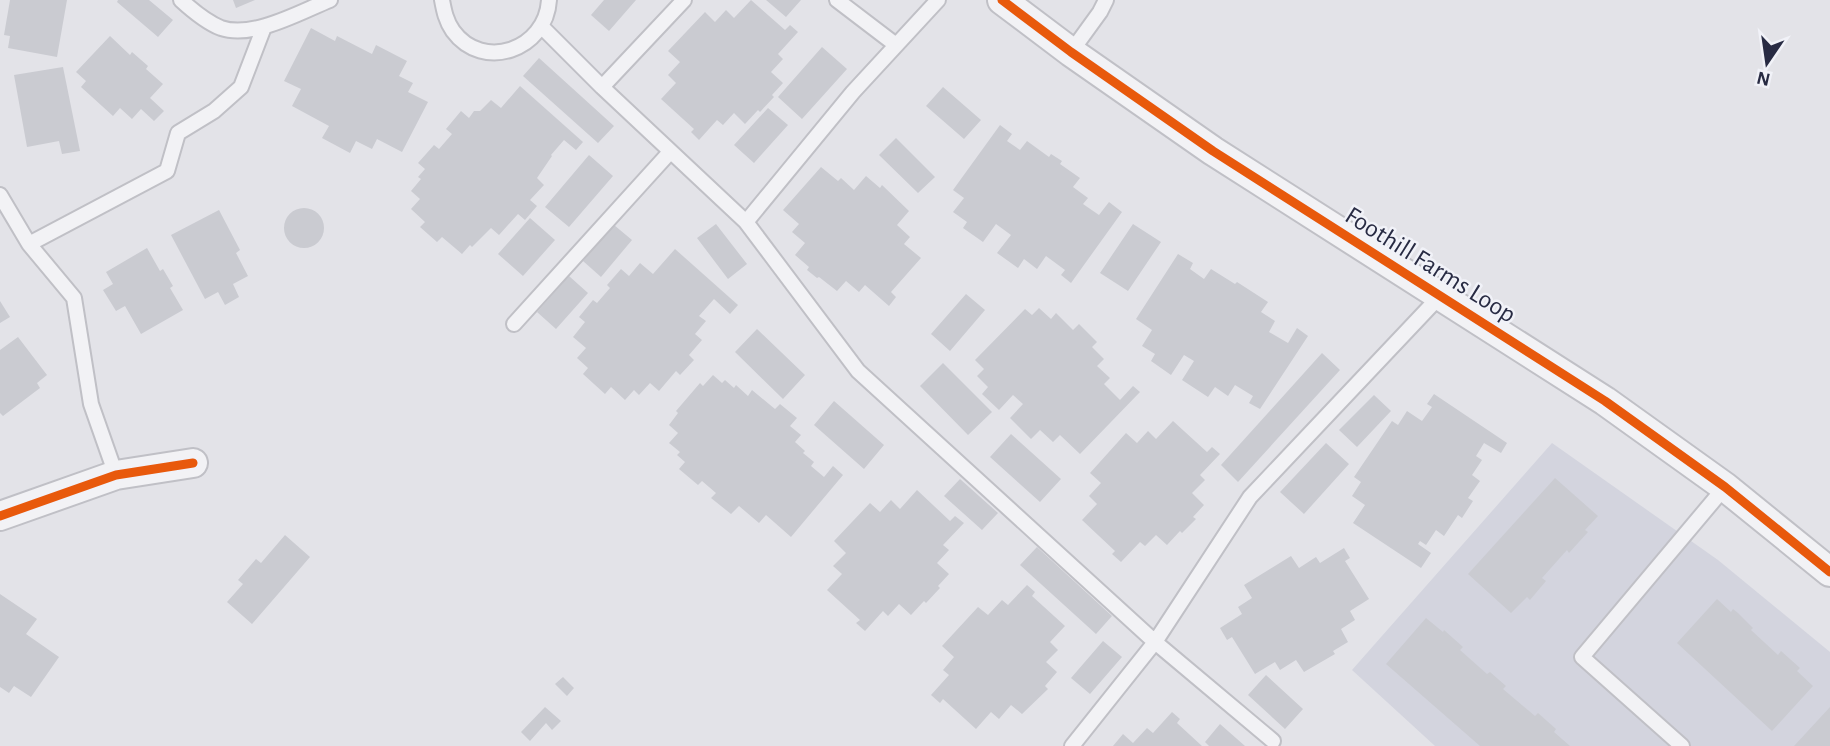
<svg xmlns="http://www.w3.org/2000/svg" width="1830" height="746" viewBox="0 0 1830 746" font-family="'Alegreya Sans',sans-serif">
<rect width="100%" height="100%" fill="#e3e3e8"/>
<path fill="#d3d4de" d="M1552 443 1718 560 1830 652V746H1435L1352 670Z"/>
<path fill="#cacbd1" d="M10 0H67L57 57 8 48 10 36 4 35Z
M118 0H149L173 20 158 37 117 2Z
M233 0H255L236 8Z
M604 0H636L609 31 591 15Z
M751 0 785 30 790 25 798 32 778 54 783 59 771 72 783 83 772 95 774 97 760 112 758 110 745 124 734 113 723 125 717 120 699 140 691 132 694 129 661 99 676 83 668 75 680 62 668 51 705 12 715 22 726 10 734 18Z
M766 0H801L786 17Z
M311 28 335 41 337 36 372 54 376 45 407 61 399 76 413 83 408 92 428 102 402 152 377 139 372 149 356 141 350 153 322 138 329 126 292 106 301 89 284 81Z
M110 36 130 55 132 52 148 66 146 69 163 84 150 98 164 111 154 121 141 109 132 119 120 108 113 116 81 87 86 81 76 72Z
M822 47 847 69 802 119 778 97Z
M539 58 614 126 598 143 523 76Z
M63 67 80 151 62 154 59 141 27 147 14 75Z
M520 86 583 142 576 150 564 140 551 155 552 156 537 178 544 185 530 200 537 206 525 220 518 214 499 235 491 228 472 247 470 245 462 254 442 237 437 242 420 227 425 222 411 209 420 199 411 191 421 179 418 177 425 169 418 163 434 145 439 149 452 134 446 129 461 111 469 118 474 111H480L491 100 501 108Z
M943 87 981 120 964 139 926 106Z
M768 108 788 125 754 163 734 145Z
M1000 125 1012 134 1007 141 1020 150 1027 141 1049 157 1051 154 1062 161 1060 164 1080 178 1073 187 1088 198 1083 204 1099 215 1109 202 1122 212 1071 283 1061 275 1065 270 1046 256 1037 269 1024 259 1018 268 997 253 1011 235 996 224 983 242 963 228 967 222 953 212 964 198 953 190Z
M896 138 935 177 918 193 879 155Z
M589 155 613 176 569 227 545 207Z
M821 167 838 181 841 178 854 190 866 176 880 188 882 185 909 211 897 225 910 237 904 244 921 258 891 292 896 297 889 306 865 285 859 292 846 281 837 291 819 277 817 278 807 270 809 267 795 255 805 243 792 232 799 224 783 210Z
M284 228a20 20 0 1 1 40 0a20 20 0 1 1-40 0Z
M219 210 240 250 236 253 248 276 233 284 239 297 225 305 218 292 205 299 171 235Z
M530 218 555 240 523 276 498 254Z
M716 224 747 264 728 279 697 238Z
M1133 224 1161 242 1128 291 1100 273Z
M614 225 632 240 601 277 583 261Z
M147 248 160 271 163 269 173 286 170 288 183 310 141 334 125 306 116 311 103 290 113 284 106 272Z
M675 249 738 305 730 314 714 299 699 316 706 321 695 334 702 340 689 355 694 360 680 375 676 371 659 391 650 383 639 395 634 390 625 400 611 387 605 394 583 374 588 368 577 358 586 348 573 337 585 322 579 317 593 300 597 303 610 288 607 285 621 269 629 276 640 263 653 274Z
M1178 254 1193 263 1190 269 1204 279 1211 269 1235 284 1237 282 1268 302 1261 312 1275 321 1269 332 1288 343 1297 328 1308 336 1260 409 1249 403 1253 396 1235 385 1228 396 1215 387 1208 397 1182 380 1194 361 1184 355 1171 375 1151 361 1155 354 1142 346 1152 330 1136 319Z
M569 276 588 293 556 329 537 312Z
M966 294 985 310 950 351 931 334Z
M0 301 10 317 0 323Z
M1039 308 1051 319 1056 313 1073 330 1079 324 1097 342 1092 347 1104 359 1097 366 1110 378 1104 384 1120 400 1133 386 1140 392 1080 454 1060 435 1053 442 1040 430 1031 439 1010 418 1023 404 1013 395 999 410 982 394 988 387 977 376 984 369 975 360 1025 309 1032 315Z
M757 329 805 375 783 399 735 352Z
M18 337 47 375 37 383 40 388 3 416 0 413V350Z
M1322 353 1340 370 1238 482 1221 465Z
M943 363 992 412 968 435 920 386Z
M713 375 722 383 725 380 734 388 736 385 748 396 752 390 775 409 780 404 797 418 790 426 801 435 795 442 805 451 803 453 814 462 811 466 824 477 833 466 843 475 791 537 766 515 759 523 739 506 731 514 711 498 716 493 702 481 698 485 679 469 685 462 677 455 680 452 669 443 678 433 669 425 678 413 676 411 700 383 703 386Z
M1434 394 1507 443 1501 453 1484 443 1476 456 1482 460 1472 475 1480 481 1468 498 1473 501 1462 518 1458 515 1444 536 1436 530 1426 545 1420 541 1418 544 1431 553 1421 568 1353 523 1365 505 1352 496 1361 482 1354 477 1392 421 1398 425 1407 411 1422 421 1432 407 1427 404Z
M1374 395 1391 411 1357 447 1339 430Z
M834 401 884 445 864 469 814 425Z
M1173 421 1207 452 1212 447 1220 454 1200 475 1205 480 1192 493 1204 505 1193 517 1196 519 1182 533 1180 531 1167 545 1156 535 1145 546 1140 542 1121 562 1112 554 1115 551 1082 520 1097 504 1089 496 1101 483 1090 473 1126 433 1137 443 1148 431 1156 439Z
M1011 434 1061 479 1040 502 990 457Z
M1326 443 1349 464 1304 514 1280 492Z
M1555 478 1598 516 1585 530 1588 532 1569 553 1567 550 1542 578 1546 581 1530 600 1527 597 1511 613 1468 574Z
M960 479 998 513 982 530 944 496Z
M917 490 950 521 955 516 964 523 943 545 949 550 937 563 949 574 938 586 940 588 926 603 924 601 911 615 899 604 888 616 883 611 865 631 856 623 860 620 827 590 842 574 833 566 846 553 834 541 870 503 880 512 891 500 900 509Z
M285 535 310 557 252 624 227 602 243 584 238 580 256 559 261 563Z
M1037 547 1112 616 1096 634 1020 565Z
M1344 548 1350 558 1345 561 1369 599 1350 611 1355 620 1341 629 1348 642 1333 651 1335 654 1304 672 1296 660 1280 670 1275 662 1255 674 1232 637 1227 640 1220 628 1242 614 1238 607 1252 598 1244 585 1291 556 1299 568 1316 557 1320 563Z
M1027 585 1035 592 1032 596 1065 626 1050 642 1058 650 1046 662 1057 672 1045 686 1048 689 1022 714 1011 705 999 719 991 712 976 729 943 699 940 703 931 695 949 675 943 670 954 657 942 646 978 607 988 615 1002 600 1008 605Z
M0 594 37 619 26 634 59 657 31 697 14 686 9 693 0 687Z
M1717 599 1731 612 1733 609 1738 613 1753 628 1751 630 1778 655 1781 651 1800 668 1797 671 1813 686 1772 731 1677 643Z
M1426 618 1443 632 1444 630 1463 647 1460 650 1487 674 1490 672 1506 686 1503 689 1535 716 1538 713 1556 729 1554 732 1570 746H1480L1386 664Z
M1103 641 1122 657 1090 694 1071 678Z
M1266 675 1303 709 1285 729 1248 695Z
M563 677 574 688 567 696 555 684Z
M545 707 561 721 552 730 546 723 530 741 521 732Z
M1830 707V746H1794Z
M1172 712 1180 719 1177 723 1202 746H1113L1123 734 1133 743 1147 728 1153 733Z
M1220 724 1245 746H1209L1205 742Z"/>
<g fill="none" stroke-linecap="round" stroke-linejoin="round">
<defs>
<path id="service" d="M181 0C193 11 206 22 221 28 253 39 300 12 330 0
M442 0C444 11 446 21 453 31 483 72 546 50 549 0
M837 0 896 45
M938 0 853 92 746 222 858 371 1155 642 1273 741
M542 27 602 87 746 222
M1071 52 1100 12 1106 0
M602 87 684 0
M0 195 29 244
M514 324 670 152
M116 475 91 404 74 298 29 244 167 171 178 133 214 111 241 87 264 27
M1072 746 1155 642 1250 497 1441 295
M1682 746 1582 657 1725 487"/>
<path id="minor" d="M1002 0 1071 52 1213 151 1605 401 1725 487 1830 572
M0 516 116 475 193 463"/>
</defs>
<use href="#service" stroke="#c0c0c6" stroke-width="18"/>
<use href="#minor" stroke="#c0c0c6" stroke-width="32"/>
<use href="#service" stroke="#f2f2f5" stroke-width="14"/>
<use href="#minor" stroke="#f2f2f5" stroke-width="28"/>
<defs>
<path id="cycleway" d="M1002 0 1071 52 1213 151 1605 401 1725 487 1830 572
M0 516 116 475 193 463"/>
</defs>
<use href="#cycleway" stroke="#f1f2f8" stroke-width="13"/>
<use href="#cycleway" stroke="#e8590c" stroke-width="9"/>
</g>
<g text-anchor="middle" stroke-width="5" stroke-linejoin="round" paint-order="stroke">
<g font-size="26" fill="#282b43" stroke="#f1f2f8">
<text transform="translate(1431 264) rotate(32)" y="9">Foothill Farms Loop</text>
</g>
</g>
<g transform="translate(1767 63) rotate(193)" stroke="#f1f2f8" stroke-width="5" paint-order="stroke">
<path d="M0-5L12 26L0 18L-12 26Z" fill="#282b43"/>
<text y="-10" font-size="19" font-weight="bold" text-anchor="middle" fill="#282b43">N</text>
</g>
</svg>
